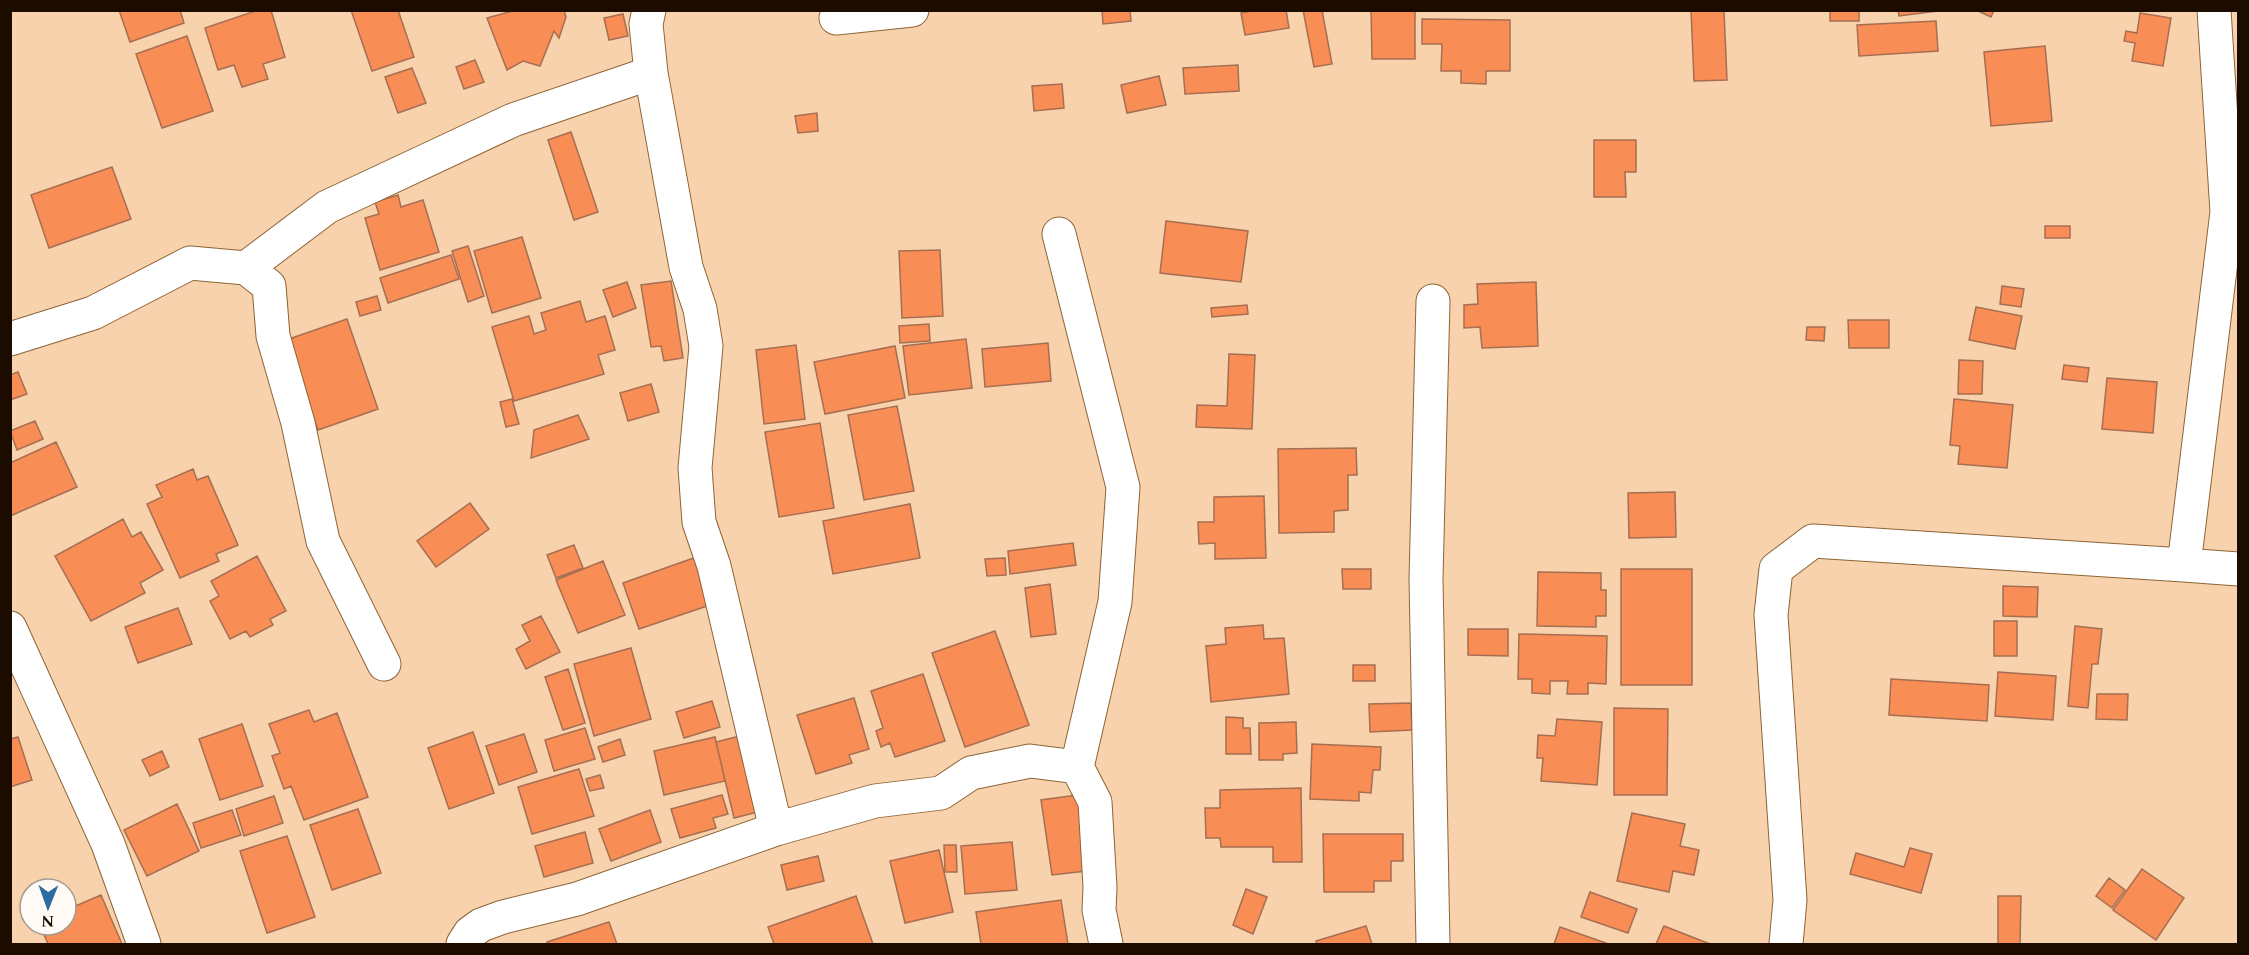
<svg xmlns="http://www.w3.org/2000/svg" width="2249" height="955" viewBox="0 0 2249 955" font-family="Spectral,serif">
<rect width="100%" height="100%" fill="#f8d2ac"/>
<path fill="#f88d55" stroke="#a66e52" stroke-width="1.5" d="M119 10H180L184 23 130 42Z
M258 10H271L285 57 263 64 268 79 242 87 234 65 218 70 205 28Z
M351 10H398L414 57 372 71Z
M516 10H564L566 17 559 38 554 31 540 66 523 61 507 70 487 18Z
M1102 10H1130L1131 21 1103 24Z
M1257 10H1286L1289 28 1245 35 1241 13Z
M1303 10H1322L1332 64 1314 67Z
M1371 10H1415V59H1372Z
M1691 10H1724L1727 80 1694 81Z
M1830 10H1859V21H1830Z
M1898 10H1937V11L1899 16Z
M1976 10H1994L1991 17Z
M2140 13 2171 18 2163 66 2132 61 2135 43 2124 41 2126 31 2137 33Z
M623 14 628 36 609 40 604 18Z
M1422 19 1510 20V71H1486V84L1461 83V71H1441L1442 44H1422Z
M1936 21 1938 51 1859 56 1857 25Z
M187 36 213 111 162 128 136 54Z
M2045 46 2052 121 1991 126 1984 52Z
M475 60 484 82 464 89 456 67Z
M1238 65 1239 91 1185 94 1183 68Z
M412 68 426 103 398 113 385 77Z
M1159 76 1166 105 1127 113 1121 85Z
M1062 84 1064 108 1034 111 1032 86Z
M817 113 818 131 798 133 795 116Z
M571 132 598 212 574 220 548 140Z
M1594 140H1636V172H1625L1626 197H1594Z
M112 167 131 219 49 248 31 195Z
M398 195 401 207 423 200 439 252 380 270 365 218 379 214 375 202Z
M1166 221 1248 231 1241 282 1160 273Z
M2045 226H2070V238H2045Z
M522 237 541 298 492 313 474 251Z
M468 246 484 296 468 302 452 251Z
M940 250 943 316 902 318 899 251Z
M451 255 459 279 388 303 380 278Z
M671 281 683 358 664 361 661 346 651 347 641 285Z
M627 282 636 308 613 317 603 290Z
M1536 282 1538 346 1482 348 1480 327 1464 328V305L1478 304 1477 284Z
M2002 286 2024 289 2021 307 2000 304Z
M377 296 381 310 360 316 356 302Z
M580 301 586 322 605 316 615 350 598 355 604 374 514 401 492 327 529 316 534 334 546 330 541 313Z
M1247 305 1248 314 1212 317 1211 308Z
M1976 307 2022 316 2015 349 1969 340Z
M347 319 378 409 318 430 286 340Z
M1848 320H1889V348H1849Z
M929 324 930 341 900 343 899 326Z
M1807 327H1825L1824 341 1806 340Z
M966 339 972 388 909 395 903 346Z
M1048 343 1051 381 985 387 982 349Z
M796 345 805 419 764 424 756 350Z
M895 346 905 398 825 414 814 362Z
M1229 354 1255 355 1252 429 1196 427 1197 405 1227 406Z
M1959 360 1983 361 1982 394H1958Z
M2064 365 2089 368 2087 382 2062 379Z
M18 372 27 394 10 400V375Z
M2107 378 2157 382 2153 433 2102 429Z
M651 384 659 412 628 421 620 393Z
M512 399 519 424 506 427 500 402Z
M1954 399 2013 405 2007 468 1958 464 1960 446 1950 445Z
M897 406 914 491 864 500 848 415Z
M578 415 589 439 531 458 534 430Z
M35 421 43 439 17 450 10 431Z
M820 423 834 508 779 517 765 432Z
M56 442 77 487 10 516V463Z
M1356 448 1357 475H1348V510L1334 511V532L1279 533 1278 449Z
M193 469 197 480 208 476 238 545 216 554 219 561 180 578 147 504 162 497 156 485Z
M1675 492 1676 537 1629 538 1628 493Z
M1264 496 1266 558 1215 559V543L1199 544 1198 522H1214V497Z
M470 503 489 529 436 567 417 541Z
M910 504 920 558 833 574 823 521Z
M123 519 132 537 141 532 163 570 140 583 145 593 91 621 55 556Z
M1073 543 1076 565 1010 574 1008 551Z
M574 545 583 568 556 578 547 555Z
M702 555 719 602 639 629 623 583Z
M257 556 286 611 270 619 273 625 250 637 246 631 230 639 210 601 219 596 211 581Z
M1005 558 1006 575 987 576 985 559Z
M603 561 625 615 578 633 556 580Z
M1342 569H1371V589H1343Z
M1621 569H1692V685H1621Z
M1538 572 1601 573V590H1606V616H1596V627L1537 626Z
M1050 584 1056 634 1031 637 1025 588Z
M2003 586 2038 587 2037 617 2003 616Z
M178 608 192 644 138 663 125 627Z
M541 616 560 652 526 669 516 649 530 641 522 625Z
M1994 621H2017V656H1994Z
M1263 625 1264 639 1284 638 1289 694 1211 702 1206 646 1226 644 1225 628Z
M2075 626 2102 629 2098 664H2092L2088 708 2068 706Z
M1468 629H1508V656L1468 655Z
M995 631 1029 725 965 747 932 653Z
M1519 634 1607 636 1606 684 1588 683V694H1567L1568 681H1550V694L1532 693V679H1518Z
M631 648 651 719 594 736 574 664Z
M1353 665H1375V681H1353Z
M568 669 585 723 563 730 545 677Z
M1998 672 2056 676 2053 720 1995 716Z
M923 674 945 741 895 757 890 743 881 747 876 731 883 728 871 691Z
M1891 679 1989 685 1987 721 1889 715Z
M2097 694H2128L2127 720 2096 719Z
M854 698 869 749 849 755 852 763 816 774 797 715Z
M712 701 720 727 684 738 676 712Z
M1411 703 1412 730 1370 732 1369 704Z
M1614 708 1668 709 1667 795H1614Z
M309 710 314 722 337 713 368 797 304 820 291 786 284 789 272 756 280 753 269 724Z
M1226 717 1243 718V728H1250L1251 754H1226Z
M1557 719 1602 722 1597 785 1541 781 1543 758H1537L1538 735 1555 736Z
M1296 722 1297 753 1283 754V760H1259V723Z
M242 724 263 786 220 800 199 739Z
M585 728 595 759 554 771 545 740Z
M473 732 494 793 449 809 428 748Z
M524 734 537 772 499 785 486 746Z
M740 736 758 812 734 818 716 742Z
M18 737 32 780 10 787V739Z
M715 737 725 781 664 795 654 751Z
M620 739 625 755 603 762 598 747Z
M1312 744 1381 747 1380 770H1373L1371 793 1359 792V801L1310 799Z
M162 751 169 767 150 776 142 760Z
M579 769 594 816 532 834 518 787Z
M600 775 604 788 590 791 586 779Z
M1301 788 1302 862H1273V847H1221L1220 838H1206L1205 808H1220V790Z
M1084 794 1095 870 1052 875 1041 800Z
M722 795 728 814 713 818 716 828 680 838 671 809Z
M274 796 283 823 244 836 236 809Z
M177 804 199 851 147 876 124 830Z
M358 809 381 873 332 890 310 825Z
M232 810 241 835 201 848 193 823Z
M650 810 661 842 611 861 599 829Z
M1632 813 1685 824 1680 846 1699 850 1694 875 1673 871 1669 892 1617 881Z
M585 832 593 863 544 877 535 846Z
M1323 834H1403V861H1391V881H1374V892H1324Z
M287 836 315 917 267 933 240 851Z
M1012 842 1017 890 965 894 961 846Z
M944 845H956L957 872H945Z
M1910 848 1932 854 1921 893 1850 874 1856 853 1904 867Z
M939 850 953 912 905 923 890 861Z
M818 856 824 881 787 890 781 865Z
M2142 869 2184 898 2156 940 2113 910Z
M2109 878 2125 890 2112 908 2096 896Z
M1246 889 1267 897 1253 934 1233 925Z
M1590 892 1637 909 1628 933 1581 917Z
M101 895 122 944H48L40 925H66V910Z
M856 896 873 944H774L768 927Z
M1998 896H2021L2020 944H1998Z
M1061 900 1068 944H981L976 912Z
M609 922 617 944H548L547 942Z
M1366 926 1372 944H1317L1316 941Z
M1664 926 1710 944H1656Z
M1560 927 1606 943 1605 944H1554Z"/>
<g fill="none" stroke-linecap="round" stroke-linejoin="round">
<defs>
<path id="minor" d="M649 10 646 24 651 73 686 267 700 309 706 346 695 468 699 522 714 566 776 829
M2214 10 2227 212 2184 565 2238 569
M836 18 912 10
M1059 234 1123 487 1115 602 1077 767
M246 268 327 207 513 120 651 73
M10 339 93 313 190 263 246 268 269 286 273 336 298 423 323 541 384 664
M10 628 108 844 144 944
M463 944 470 933 481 925 503 917 577 899 776 829 875 801 941 793 971 773 1030 761 1077 767 1095 802 1100 887 1099 910 1106 944
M1433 944 1426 579 1433 301
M1786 944 1790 900 1771 615 1776 569 1813 541 2184 565"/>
</defs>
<use href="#minor" stroke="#8d6436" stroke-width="35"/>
<use href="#minor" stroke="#fff" stroke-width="33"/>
</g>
<rect width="2249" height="955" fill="none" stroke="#1c0c00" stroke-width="24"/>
<g transform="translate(48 907) rotate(181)"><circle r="28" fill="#fffaf5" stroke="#a49b93" stroke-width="1.5"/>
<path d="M0-4.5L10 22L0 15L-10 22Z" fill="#2b6ca2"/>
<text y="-9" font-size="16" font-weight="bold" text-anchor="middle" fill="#1c0c00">N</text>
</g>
</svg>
